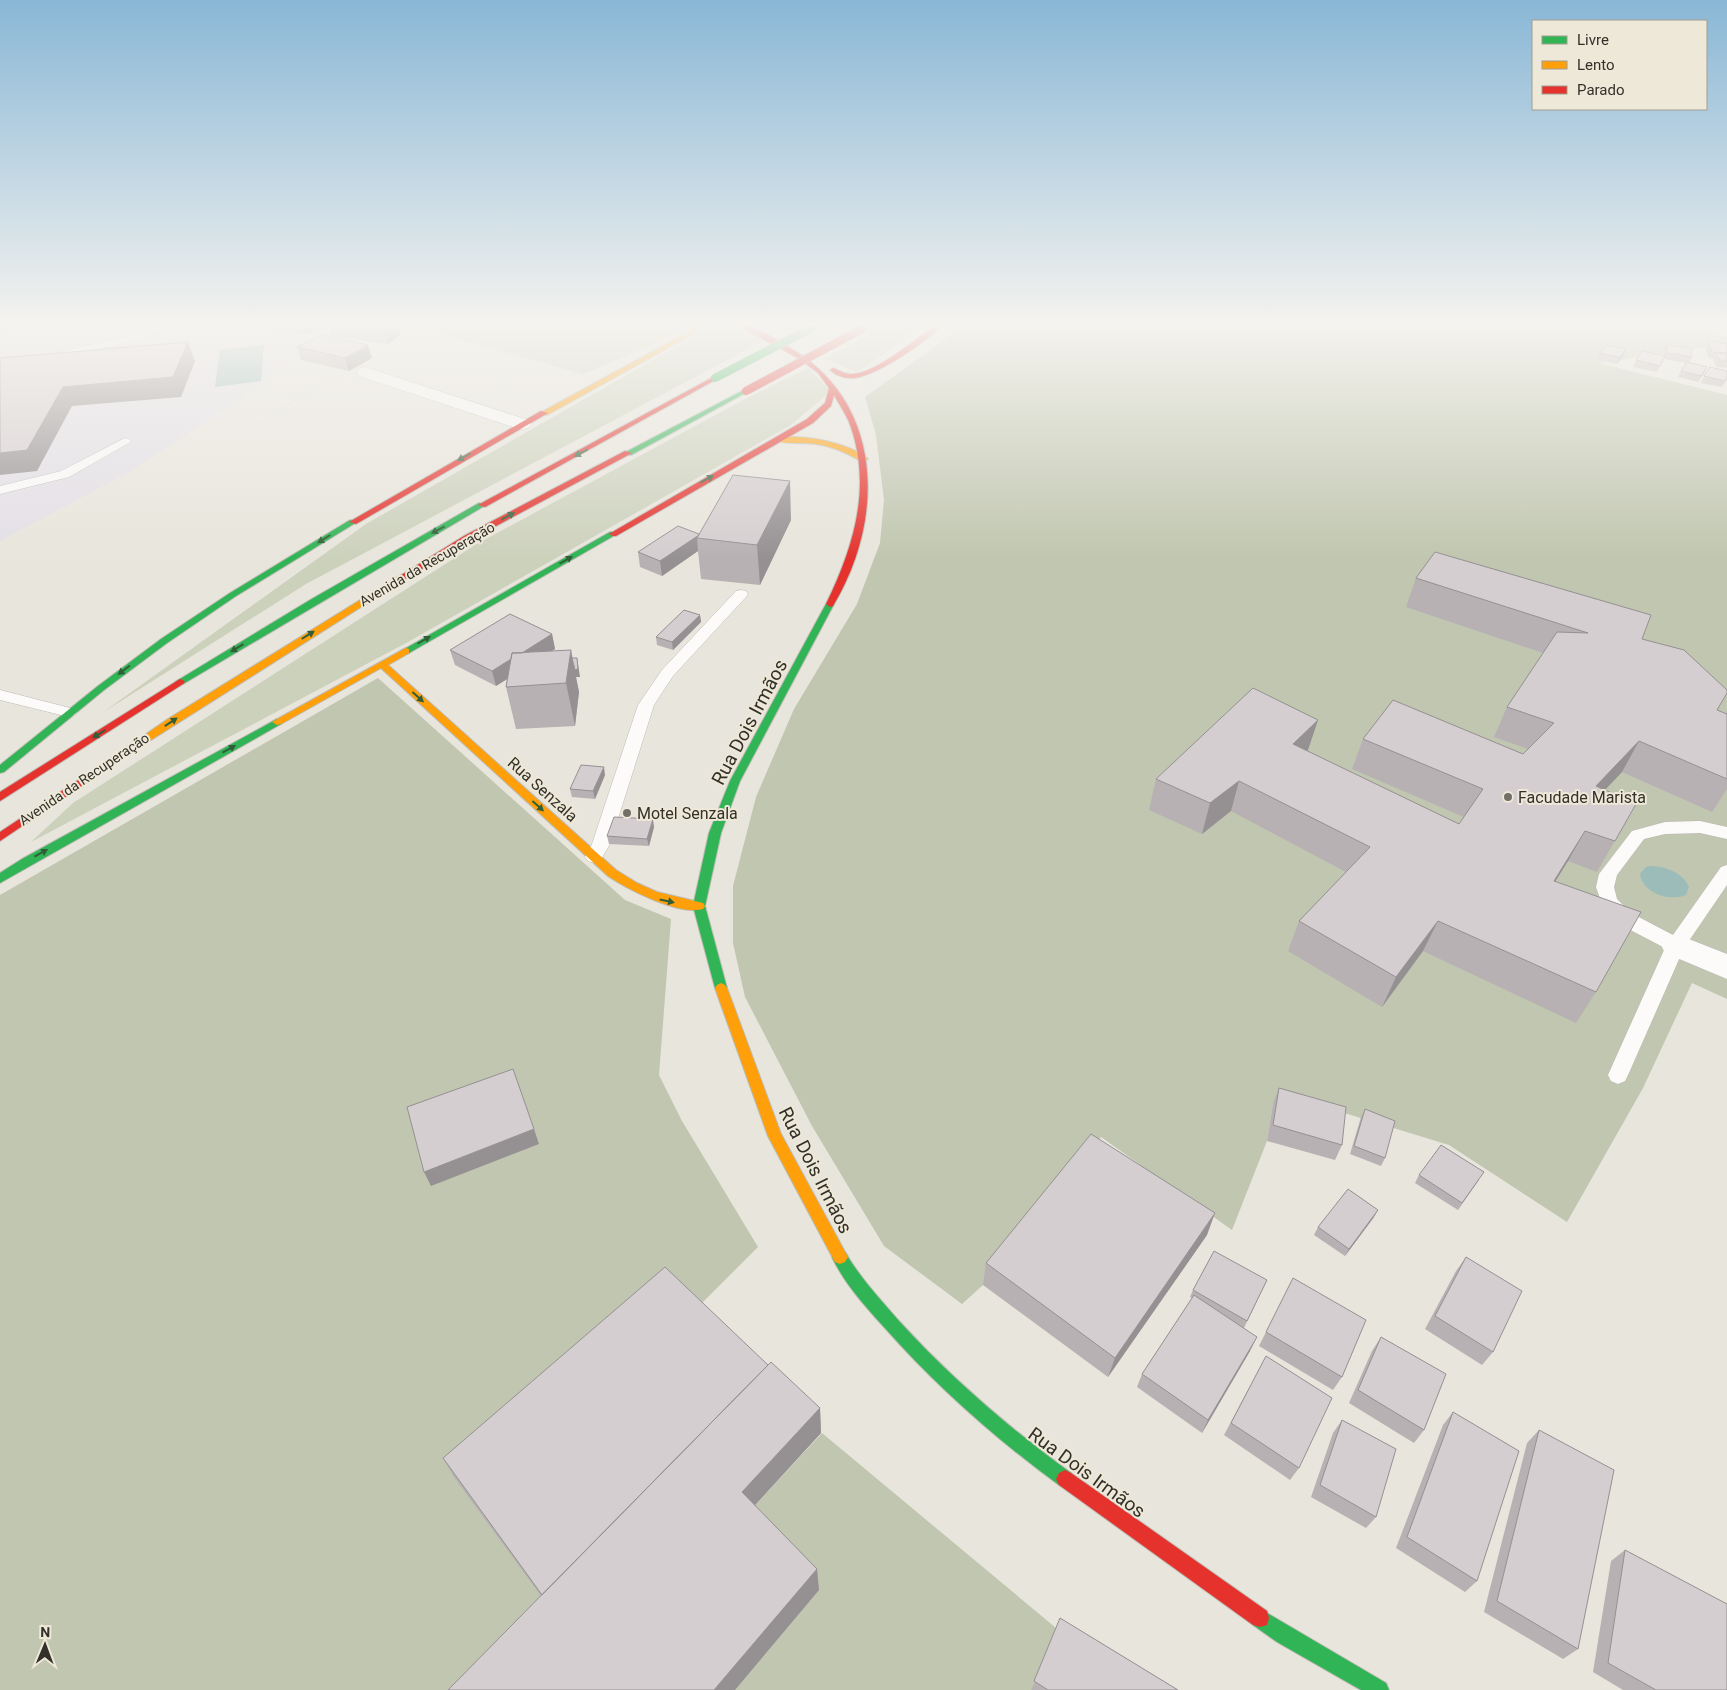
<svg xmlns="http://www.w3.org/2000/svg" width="1727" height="1690" viewBox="0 0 1727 1690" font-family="Roboto,sans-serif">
<rect width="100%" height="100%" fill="#e8e5dc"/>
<path fill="#e3dfe7" d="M0 323H341L222 411 131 471 0 541Z"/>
<path fill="#ccd1bc" d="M407 323H685L682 333 583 374 457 339Z
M890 323H928L857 372 824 359Z
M726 327 765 340 306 584 102 713 366 524 700 333Z
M808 368 831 391 791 425 408 642 31 842 73 803 475 545 745 399Z"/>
<path fill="#c0c6af" d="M968 323H1629L1727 336V344L1599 363 1727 395V999L1692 983 1643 1088 1567 1222 1449 1145 1279 1093 1273 1103 1267 1141 1232 1230 1101 1137 983 1285 962 1304 884 1246 812 1126 745 997 733 943V886L756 797 794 709 857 604 880 543 884 500 876 435 865 397Z
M378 678 625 900 671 919 659 1075 682 1121 758 1247 694 1311 553 1612 482 1690H0V895Z
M822 1433 1056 1628 1031 1690H735L818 1591 746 1515Z"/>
<path fill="#9cbcba" d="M264 345 261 381 215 387 220 350Z
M1652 866C1667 867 1683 873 1689 887L1686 895C1670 902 1642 893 1640 874L1646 867Z"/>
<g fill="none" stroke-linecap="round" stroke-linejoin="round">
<defs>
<path id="lane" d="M161 323H173L145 338 60 358 55 355 56 353 138 334Z
M125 438 129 439 131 441 129 443 69 477 0 494V486L61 471Z
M741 590 746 591 748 594 746 597 673 676 654 705 610 844 600 861 594 863 588 861 585 857 592 844 638 705 662 670 736 591Z
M0 690 74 709 77 712 74 715 69 717 0 700Z
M1700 821 1727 827V839L1700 833 1665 834 1644 839 1617 875 1614 887 1617 899 1631 913 1673 935 1721 867 1727 865V885L1684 948 1628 1075 1625 1081 1618 1084 1611 1081 1608 1075 1665 948 1617 923 1603 907 1596 887 1599 874 1632 831 1665 822Z"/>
<path id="street" d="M365 367 528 420 531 424 528 428 522 429 516 428 359 376 357 372 359 368Z
M1676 934 1727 954V979L1665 953 1661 945 1665 937Z"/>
<path id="fast" d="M744 390 749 391 631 455 624 453Z
M479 503 486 505 183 684H177L175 682 310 600Z
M350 520 357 522 236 596 167 643 104 690 4 772 0 773V765L98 686 161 639 230 593Z
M610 532H613L617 534 409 653 406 654 401 651Z
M830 601 834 604 740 781 721 833 705 906 727 988 725 991 721 993 717 991 715 988 693 906 709 833 730 781 826 604Z
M277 719 282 722 281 724 0 883V873L22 859Z
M840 1250 845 1252C860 1278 880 1299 899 1321 951 1378 1009 1428 1071 1473L1074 1479 1071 1485 1065 1488 1059 1485C995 1438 937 1387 884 1327 865 1306 844 1283 832 1257L835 1252Z
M1260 1609 1386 1683 1389 1690H1361L1277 1642 1253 1625 1251 1618 1253 1611Z"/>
<path id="slow" d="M694 323H700L695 333 547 415 540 413 690 331Z
M777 438C803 434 848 442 868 459L861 461C847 453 832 446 816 444 806 442 783 445 776 440Z
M399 576 403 579 402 581 132 752 128 753 123 750 168 719Z
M406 648 409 649V653L388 665 616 870 637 883 657 892 703 903 705 906 703 909C680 916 627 889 608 876L381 668 281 724 277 725 272 722Z
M721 983 725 985 727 988 781 1134 845 1252 848 1257 845 1262 840 1264 835 1262 768 1136 715 988 717 985Z"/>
<path id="jam" d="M732 323C749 322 772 337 787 346 884 400 886 518 833 606L830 607 826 604C854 547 873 485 849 422 845 413 839 404 834 395L831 406 813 423 616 536H613L609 534 807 419 825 403 829 388 818 373 798 358Z
M938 323H945C927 341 881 374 855 378 846 379 836 376 830 370L833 368C839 370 844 374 851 374 876 374 918 337 938 323Z
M715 376 718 378 717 379 485 507 478 505Z
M541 411 548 413 356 524 349 522Z
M625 451 632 453 470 540 402 581H396L395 579 464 536Z
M180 679 183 680 185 682 183 684 0 801V792Z
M128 747 132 748 133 750 132 752 0 841V832Z
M1065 1470 1071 1473 1267 1611 1269 1618 1267 1625 1260 1627 1253 1625 1059 1485 1056 1479 1059 1473Z"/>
</defs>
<use href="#lane" stroke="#bdbbb4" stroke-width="1"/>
<use href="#street" stroke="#bdbbb4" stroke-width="1"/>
<use href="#fast" stroke="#bdbbb4" stroke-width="2"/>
<use href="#slow" stroke="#bdbbb4" stroke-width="2"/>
<use href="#jam" stroke="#bdbbb4" stroke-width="2"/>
<path stroke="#d2d1ce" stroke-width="2" stroke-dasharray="0.5 2.5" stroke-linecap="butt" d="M390 354 412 334
M261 423 311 389 341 379"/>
<use href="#lane" fill="#fcfbfa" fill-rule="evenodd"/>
<use href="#street" fill="#fcfbfa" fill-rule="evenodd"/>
<use href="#fast" fill="#30b455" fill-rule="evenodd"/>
<use href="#slow" fill="#ff9f0a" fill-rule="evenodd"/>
<use href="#jam" fill="#e5322d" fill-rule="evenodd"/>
<defs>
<path id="fast-bridge" d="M715 378 821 323"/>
<path id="jam-bridge" d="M746 391 862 329"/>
</defs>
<use href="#fast-bridge" stroke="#bdbbb4" stroke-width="9" stroke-linecap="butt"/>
<use href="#jam-bridge" stroke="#bdbbb4" stroke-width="9" stroke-linecap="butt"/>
<use href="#fast-bridge" stroke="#30b455" stroke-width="8"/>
<use href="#jam-bridge" stroke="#e5322d" stroke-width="8"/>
</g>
<path fill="#b7b1b3" d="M0 323H104L0 330Z
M245 323H325L306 334 246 326Z
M327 323H397L400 335 388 344 331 336Z
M1708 341 1727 344V368L1717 367 1713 360 1714 359 1709 358 1705 348Z
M1666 345 1692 357 1689 363 1707 367 1704 373 1698 382 1678 377 1681 371 1686 363 1664 359 1657 372 1633 367 1636 360 1664 356 1663 351Z
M297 347 372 358 349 371 301 360Z
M1626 349 1624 355 1617 364 1598 359 1600 353Z
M1704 376 1727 379 1722 387 1701 383Z
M791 520 760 585 701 579 698 551 662 576 640 567 638 552 699 534Z
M1416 578 1642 639 1717 710 1727 714V789L1712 812 1622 772 1605 790 1636 804 1597 872 1568 861 1555 881 1596 992 1576 1023 1423 951 1382 1007 1288 951 1299 921 1346 872 1231 811 1202 834 1149 810 1156 779 1318 720 1307 751 1459 824 1464 817 1352 769 1363 739 1523 754 1528 749 1494 737 1507 707 1543 653 1406 607Z
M700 615 701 622 673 650 657 645 656 637Z
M552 634 555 649 552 651 572 658 580 677H576L579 692 575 726 516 729 506 687 507 679 496 686 455 665 450 650Z
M605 775 595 799 572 797 570 789Z
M654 827 649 846 609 844 607 836Z
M1279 1088 1342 1145 1335 1160 1267 1141 1273 1103Z
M1365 1109 1385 1158 1381 1166 1350 1154 1361 1117Z
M1419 1175 1479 1180 1458 1210 1415 1183Z
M1374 1217 1345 1256 1314 1235 1318 1227Z
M1207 1235 1108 1377 983 1285 986 1263Z
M1466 1257 1493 1352 1482 1365 1425 1329 1456 1271Z
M1293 1278 1342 1377 1333 1390 1259 1346Z
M1267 1280 1244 1328 1250 1351 1202 1433 1137 1387 1142 1374 1192 1298 1190 1297 1193 1290Z
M1381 1337 1424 1430 1414 1443 1349 1403 1372 1351Z
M1266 1356 1299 1468 1290 1480 1224 1435Z
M768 1365 820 1408 821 1433 755 1505 817 1569 819 1590 735 1690H448L541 1596 454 1477 443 1458Z
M1453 1412 1477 1581 1465 1592 1396 1548 1443 1425Z
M1342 1420 1376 1517 1366 1528 1311 1497 1333 1433Z
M1539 1430 1578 1649 1563 1659 1484 1612 1527 1443Z
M1625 1550 1727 1690H1623L1593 1672 1611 1561Z
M1060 1618 1178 1690H1031Z"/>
<path fill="#959092" d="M303 323H325L306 334Z
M397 323 400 335 388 344 384 331Z
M188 342 195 361 181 397 72 406 37 471 0 475V453L63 387Z
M368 345 372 358 349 371 345 358Z
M1626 349 1624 355 1617 364 1620 357Z
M1707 367 1704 373 1698 382 1701 376Z
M790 481 791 520 760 585 757 545Z
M700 534 697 538 698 551 662 576 660 561Z
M700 615 701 622 673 650 672 642Z
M552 634 555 649 496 686 492 671Z
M571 650 575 670 577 658 580 677H576L579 692 575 726 566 683Z
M1318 720 1308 750 1284 775 1293 744Z
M1639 741 1622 772 1580 816 1596 786Z
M604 767 605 775 595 799 593 791Z
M1239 781 1231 811 1202 834 1210 803Z
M653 819 654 827 649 846 647 839Z
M1585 831 1568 861 1537 911 1554 881Z
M1438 921 1423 951 1382 1007 1396 977Z
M534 1129 539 1144 431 1186 424 1172Z
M1378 1210 1374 1217 1345 1256 1349 1249Z
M1215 1213 1207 1235 1108 1377 1115 1358Z
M1257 1337 1250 1351 1202 1433 1208 1420Z
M820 1408 821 1433 746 1515 742 1492Z
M817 1569 819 1590 735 1690H714Z"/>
<path fill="#d5ced0" stroke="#959092" d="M327 323H397L384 331Z
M321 335 368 345 345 358 297 347Z
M1708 341 1727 344V353L1712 352Z
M188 342 173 377 63 387 27 450 0 453V358Z
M1607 345 1626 349 1620 357 1600 353Z
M1666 345 1691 348 1692 357 1667 353Z
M1642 351 1665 356 1660 366 1636 360Z
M1716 353 1727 354V361H1720Z
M1687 362 1707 367 1701 376 1681 371Z
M1710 367 1727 371V378L1725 381 1704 376Z
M733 475 790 481 757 545 697 538Z
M678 526 699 534V535L660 561 638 552Z
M1435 552 1651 615 1642 639 1684 650 1727 690V693L1717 710 1727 714V779L1639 741 1596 786 1636 804 1615 841 1585 831 1554 881 1641 912 1596 992 1438 921 1396 977 1299 921 1370 847 1239 781 1210 803 1156 779 1253 688 1318 720 1293 744 1459 824 1483 789 1363 739 1393 700 1523 754 1554 723 1507 707 1557 632 1588 633 1416 578Z
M684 610 700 615 672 642 656 637Z
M510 614 552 634 522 653H512L511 659 492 671 450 650Z
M571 650 566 683 506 687 512 653Z
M572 658H577L578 669 575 670Z
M581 765 604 767 593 791 570 789Z
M614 817 653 819 647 839 607 836Z
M513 1069 534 1129 424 1172 407 1107Z
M1279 1088 1346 1107 1342 1145 1273 1125Z
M1365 1109 1395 1121 1385 1158 1354 1146Z
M1091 1134 1215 1213 1115 1358 986 1263Z
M1441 1145 1484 1172 1462 1203 1419 1175Z
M1348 1189 1378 1210 1349 1249 1318 1227Z
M1214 1251 1267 1280 1247 1321 1193 1290Z
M1466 1257 1522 1291 1493 1352 1435 1316Z
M665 1267 768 1365 542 1595 443 1458Z
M1293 1278 1366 1320 1342 1377 1266 1332Z
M1194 1295 1257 1337 1208 1420 1142 1374Z
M1381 1337 1446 1374 1424 1430 1358 1390Z
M1266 1356 1332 1398 1299 1468 1231 1423Z
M771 1362 820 1408 742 1492 817 1569 714 1690H448Z
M1453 1412 1519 1451 1477 1581 1407 1537Z
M1342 1420 1396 1449 1376 1517 1320 1485Z
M1539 1430 1614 1470 1578 1649 1497 1601Z
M1625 1550 1727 1604V1690H1656L1608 1663Z
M1060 1618 1178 1690H1048L1034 1681Z"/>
<defs><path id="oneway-solid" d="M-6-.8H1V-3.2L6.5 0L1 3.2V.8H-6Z" transform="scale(1.25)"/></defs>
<g fill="#315e38">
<use href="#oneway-solid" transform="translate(581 453) rotate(152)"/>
<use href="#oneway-solid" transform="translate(464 457) rotate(151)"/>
<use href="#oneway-solid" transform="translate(707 479) rotate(-29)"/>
<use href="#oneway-solid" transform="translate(508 516) rotate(-28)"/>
<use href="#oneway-solid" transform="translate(438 530) rotate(152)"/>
<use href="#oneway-solid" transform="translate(324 539) rotate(148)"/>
<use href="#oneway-solid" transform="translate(566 560) rotate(-30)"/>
<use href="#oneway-solid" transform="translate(308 635) rotate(-32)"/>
<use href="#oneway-solid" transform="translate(424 640) rotate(-30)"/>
<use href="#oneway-solid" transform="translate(237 648) rotate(149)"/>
<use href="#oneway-solid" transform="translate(124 670) rotate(143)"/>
<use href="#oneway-solid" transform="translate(418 697) rotate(42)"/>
<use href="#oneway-solid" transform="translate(171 722) rotate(-33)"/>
<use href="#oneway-solid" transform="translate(99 734) rotate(148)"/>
<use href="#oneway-solid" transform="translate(229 749) rotate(-29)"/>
<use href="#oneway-solid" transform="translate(538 806) rotate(42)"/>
<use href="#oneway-solid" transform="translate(41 853) rotate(-29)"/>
<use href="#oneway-solid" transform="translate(667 901) rotate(12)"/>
</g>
<linearGradient id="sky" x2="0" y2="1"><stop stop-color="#89b7d6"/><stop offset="0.58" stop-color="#f5f3ef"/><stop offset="1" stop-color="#f5f3ef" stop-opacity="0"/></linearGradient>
<rect width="1727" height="559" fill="url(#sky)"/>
<g fill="#726f68" stroke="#ede8d7" stroke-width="2">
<circle cx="1508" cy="797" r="5"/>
<circle cx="627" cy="813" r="5"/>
</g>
<g text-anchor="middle" stroke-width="4" stroke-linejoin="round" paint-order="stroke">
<g font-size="14" fill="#323029" stroke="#ede8d7">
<text transform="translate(427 564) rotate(-30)" y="5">Avenida da Recuperação</text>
<text transform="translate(84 779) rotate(-34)" y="5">Avenida da Recuperação</text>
</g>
<g font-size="16" fill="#323029" stroke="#ede8d7">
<text transform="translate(543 789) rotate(42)" y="6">Rua Senzala</text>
</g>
<g font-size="16" fill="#323029" stroke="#ede8d7" text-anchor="start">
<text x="1518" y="803">Facudade Marista</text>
<text x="637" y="819">Motel Senzala</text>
</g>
<g font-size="19" fill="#323029" stroke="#ede8d7">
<text transform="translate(749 722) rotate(-62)" y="7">Rua Dois Irmãos</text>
<text transform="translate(816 1170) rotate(63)" y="7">Rua Dois Irmãos</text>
<text transform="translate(1087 1472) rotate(36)" y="7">Rua Dois Irmãos</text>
</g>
</g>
<rect x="1532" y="20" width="175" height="90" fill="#ede8d7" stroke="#a29e91"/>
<rect x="1542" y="36" width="25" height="8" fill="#30b455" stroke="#a29e91"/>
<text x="1577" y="45" font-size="15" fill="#323029">Livre</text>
<rect x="1542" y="61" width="25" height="8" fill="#ff9f0a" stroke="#a29e91"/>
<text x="1577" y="70" font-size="15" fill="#323029">Lento</text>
<rect x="1542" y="86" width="25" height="8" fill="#e5322d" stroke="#a29e91"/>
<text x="1577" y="95" font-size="15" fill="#323029">Parado</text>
<g transform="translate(45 1645) rotate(1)" stroke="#ede8d7" stroke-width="4" paint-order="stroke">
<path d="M0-4L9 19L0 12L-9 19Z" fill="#323029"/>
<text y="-8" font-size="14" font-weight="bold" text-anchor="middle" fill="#323029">N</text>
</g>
</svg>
